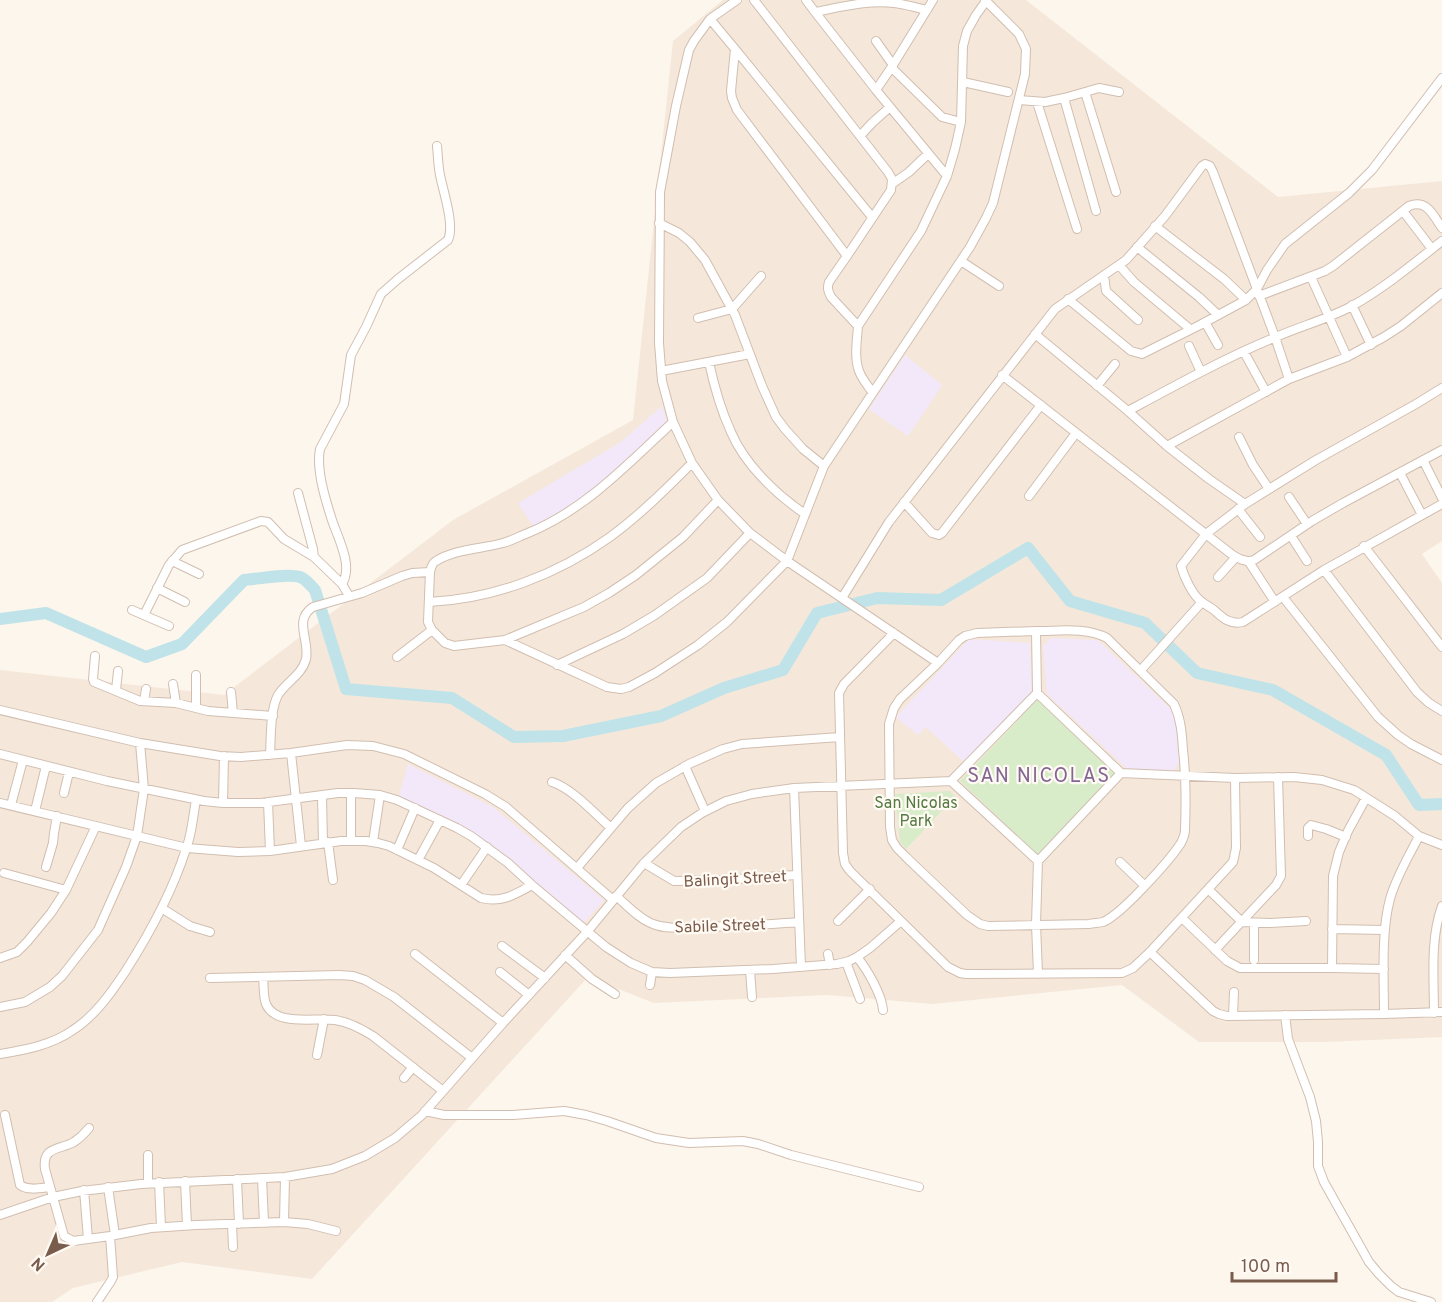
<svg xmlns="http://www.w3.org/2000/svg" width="1442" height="1302" viewBox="0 0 1442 1302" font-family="Overpass,sans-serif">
<rect width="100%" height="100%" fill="#fdf6ec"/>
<path fill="#f5e8da" d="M723 0H1026L1278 197 1442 181V541L1422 554 1442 583V1037L1325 1042H1199L1122 985 932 1004 827 995 654 1003 588 977 312 1279 182 1262 73 1288 52 1302H0V670L224 695 453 520 633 420 673 41Z"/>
<path fill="#f3e8fa" d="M905 355 942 385 908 436 869 409Z
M662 406 667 422 597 489 574 507 534 527 518 503 621 442Z
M1051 638 1098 640 1175 713 1179 763 1173 771 1126 768 1047 694 1043 646Z
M969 639 1030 643 1032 695 964 762 926 727 918 735 896 717Z
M408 764 493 807 604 900 583 924 506 858 399 796Z"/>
<path fill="#d8ecc9" d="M1039 698 1117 772 1038 855 960 781Z
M950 791 955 797 906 849 900 842 895 794Z"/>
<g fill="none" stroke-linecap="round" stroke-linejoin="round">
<path stroke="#bfe3e8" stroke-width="12" d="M0 619 46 613 146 657 182 644 244 580C258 579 288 573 300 577 306 579 310 585 315 590L346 689 452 698 514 737 563 736 661 716 724 688 783 670 817 613 877 598 941 600 1028 548 1070 601 1145 623 1197 673 1273 690 1386 755 1419 805 1442 804"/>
<defs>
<path id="minor" d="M737 0 710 19 694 41 689 50 676 106 660 192 659 343 662 381 673 422 692 463 718 500 750 533 787 561 938 663
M754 0 888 172 892 179 891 190 847 256 829 282C827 288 828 291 831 297L858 326C857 341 854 357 859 371 862 379 868 386 872 392
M806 0 815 12
M933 0 893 65 876 90 947 176
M710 19 735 49 731 91 732 98 737 110 847 256
M876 41 893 65
M735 49 872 217
M892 68 942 117 961 122
M963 82 1008 92
M876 90 815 12C841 7 868 0 894 3 905 4 916 8 927 10
M1085 92 1116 192
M1064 98 1096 211
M1019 100 1045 102 1064 98 1099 88 1119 92
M1037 102 1077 229
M860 136 872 123 890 107
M892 184 909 172 928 154
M1403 211 1432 249
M659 223 679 233 690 242 705 260 735 315 762 386 776 417 785 429 803 449 824 466
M1155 226 1224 279 1246 300
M1137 247 1199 297 1218 315
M961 261 999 286
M1119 265 1134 282 1190 329
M1104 275 1106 291 1138 320
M1311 277 1347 357
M1259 296 1325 271 1333 266 1409 206C1427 199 1433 215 1442 228
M1068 299 1131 351 1142 354 1198 326 1246 300 1257 289 1267 270 1285 244 1349 193 1372 170 1442 78
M1352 305 1371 345
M698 318 732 309 761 276
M1205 322 1218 345
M858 326 921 231 947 176 955 149 961 122 963 46 967 31 976 15 986 1
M1035 334 1128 411 1167 446 1209 479 1245 504
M1189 346 1201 372
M1244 352 1266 392
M709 362C714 386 721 410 731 432 745 465 776 494 805 514
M661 371 750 354
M1002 375 1230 553C1237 558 1245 563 1254 560L1312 521 1343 503 1442 450
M1097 386 1115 364
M1442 388 1416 404 1316 460 1245 504 1206 534 1181 566C1184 577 1193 596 1202 602 1206 605 1210 607 1214 610 1223 618 1230 625 1243 622L1324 570 1442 504
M1128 411C1176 385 1225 358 1276 337 1301 326 1328 319 1352 306 1384 288 1413 264 1442 241
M1239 437 1253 465 1269 489
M1167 446 1289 379 1347 357 1384 337 1401 326 1442 293
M1423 460 1442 498
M1400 473 1422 515
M298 493 313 549 314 557
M1029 496 1076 433
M1289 497 1307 524
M904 502 932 533 939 535 942 533 1041 405
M1238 509 1260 537
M1291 536 1307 561
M1364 546 1442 647
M172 561 199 574
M1249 562 1275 602
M1324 570 1417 692 1429 703 1442 711
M430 572 428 622 432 630 445 643 454 646 505 640 607 687 621 689 629 687 655 673 698 645 727 622 787 561 824 466 970 247 986 218 993 203 1025 74 1026 49 1019 34 985 0
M1218 577 1236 557
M342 584C354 565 337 537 331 517 325 498 316 469 320 449L344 404 351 355 366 327 381 294 398 279 448 240C455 225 443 191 440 175 438 165 438 156 437 146
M157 588 185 602
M1283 597 1378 717 1398 735 1411 744 1442 760
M842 598 889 522 1055 309 1126 260 1165 216 1202 166 1205 164 1210 166 1213 172 1275 337 1289 379
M429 602C493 599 557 575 610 537 640 515 666 489 692 463
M132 610 169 626
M144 615 169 565 182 550 261 521 268 522 284 539 314 557 342 584 349 596
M1036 631C1061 631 1085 627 1107 638L1174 704C1181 719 1182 734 1183 750 1186 776 1186 803 1185 830 1185 835 1183 839 1181 843 1170 860 1121 915 1103 922 1099 923 1093 923 1089 924L988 926 980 924 967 915 907 858 897 848 892 840 890 827 889 724 894 708 900 699 938 663 959 640 965 636 977 633Z
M1036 631 1037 693
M894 633 844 684 839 693 843 853 845 864 850 871 948 967 960 973 966 974 1122 973 1133 968 1150 952 1233 862 1236 848 1235 778
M505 640 584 607 609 593 636 575 683 537 718 500
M95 656 93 679 94 682 140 701 176 703 208 711 273 716
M397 657 432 630
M557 665 623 634 655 615 707 578 750 533
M1141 670 1202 602
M196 675V708
M173 684 176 703
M116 690 118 671
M231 692 233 713
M144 701 146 689
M0 710 140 743 220 756 241 757 291 753 347 745 373 746 404 754 485 794 506 807 613 900
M291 753 301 846
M0 754 107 781 204 801 223 803H261L338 793H354L380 795 397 800 457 828 471 836 508 863 532 885 606 947 631 963 652 972 670 973 773 969 837 964 849 961 857 957 870 948 901 921
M270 755C271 738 270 710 278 695 286 682 302 675 306 659 310 640 293 620 313 607L362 593 402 576 412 573 430 572C431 568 432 563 436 561 455 549 481 549 503 543 511 541 520 536 528 533 585 510 629 463 673 422
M685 766 705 811
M1121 773 1235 778 1294 777 1322 780 1354 790 1395 816 1419 836 1442 845
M552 782C573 789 594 813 611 828
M794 788 801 967
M64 793 69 772
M322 796 323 843
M268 802 270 851
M0 803 187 848 238 852 270 851 341 841H366L378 843 389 846 434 868 481 898C502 903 514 895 532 885
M223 803 224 756
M11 805 23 760
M35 811 46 766
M1308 836V828L1311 825 1326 829 1346 837
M351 840V793
M328 842 333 880
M373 842 380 795
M397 850 415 808
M418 860 440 820
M1120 862 1144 885
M644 863 674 881 722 880 796 875
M46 867 53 843 54 833 57 816
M577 868 628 808 656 783 689 764 723 749 742 744 840 737
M4 873 66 890
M461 885 487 847
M1208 889 1242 922 1270 923 1306 921
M616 896C627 905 639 919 653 924 668 930 685 927 700 927 733 926 766 925 798 922
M163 909 190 926 210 932
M1182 918 1227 961 1240 968H1332L1384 969
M838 921 870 889
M1332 929 1385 930
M502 946 545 978
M1215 950 1276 885 1281 876 1278 777
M1150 952 1213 1011 1219 1014 1227 1016 1384 1014 1442 1012
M415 954 503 1023
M828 954 830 965
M565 955 592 979 615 994
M857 957C867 969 882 995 883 1010
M0 958 17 952 27 942 51 913 66 890 96 826
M1254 960V923
M846 962 860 999
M1332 968 1333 876 1339 852 1348 831 1366 798
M750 970 752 997
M500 972 529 995
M1038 974 1036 924 1038 861 1121 773 1037 693 951 781 1038 861
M263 977C264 985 263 997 266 1004 276 1027 315 1017 335 1020 349 1022 362 1029 373 1036L443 1091
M210 978 339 975 353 976 365 980 394 997 472 1058
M650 985 652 972
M0 1007 25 1002 50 987 62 976 98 930 126 867 137 836 144 789 140 743
M1434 1013C1434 978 1430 939 1442 906
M1384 1014C1384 980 1381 931 1390 899 1396 877 1409 856 1419 836
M1285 1015 1288 1039 1310 1097 1316 1121 1318 1142V1166L1324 1182 1369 1262 1379 1274 1391 1286 1399 1292 1431 1302
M1233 1016 1234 992
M0 1054C25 1050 52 1045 73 1030 95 1016 111 993 125 972 150 933 172 893 186 849 192 834 193 816 196 800
M317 1055 324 1019
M404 1078 413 1067
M425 1111 444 1115H513L564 1111 586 1115 607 1121 656 1138 689 1143 743 1141 758 1144 791 1155 919 1187
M5 1115 20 1185C28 1191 41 1188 50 1187
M89 1128C85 1133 80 1138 74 1142 60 1150 42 1146 45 1169L64 1236 73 1241 110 1236 151 1228 196 1225 284 1222 308 1224 336 1231
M148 1155V1183
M262 1178 264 1223
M237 1179 239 1224
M185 1181 187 1225
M159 1182 161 1227
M108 1187 115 1235
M84 1190 88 1239
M0 1215 53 1197 82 1191 141 1184 285 1177 332 1169 365 1156 395 1138 422 1115 503 1023 587 932 644 863 681 827 702 813 726 801 752 794 794 788 951 781
M284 1222 285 1177
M232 1224 233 1247
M97 1302 111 1281 113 1277 110 1236"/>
</defs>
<use href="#minor" stroke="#d1beb0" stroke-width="10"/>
<use href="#minor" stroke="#fff" stroke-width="8"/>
</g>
<g text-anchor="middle" stroke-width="4.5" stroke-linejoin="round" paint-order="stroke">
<g font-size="16" fill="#537a41" stroke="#fffaf3">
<text x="916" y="808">San Nicolas<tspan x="916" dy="18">Park</tspan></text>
</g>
<g font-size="16" fill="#7a5c4d" stroke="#fffaf3">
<text transform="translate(735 878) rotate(-3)" y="6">Balingit Street</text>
<text transform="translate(720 925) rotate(-2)" y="6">Sabile Street</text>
</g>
<g font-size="20" letter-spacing="1.5" fill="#846695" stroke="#fffaf3">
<text x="1039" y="782">SAN NICOLAS</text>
</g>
</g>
<g transform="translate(48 1254) rotate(224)" stroke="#fffaf3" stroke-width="4.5" paint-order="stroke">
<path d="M0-4.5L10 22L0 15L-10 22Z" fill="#7a5c4d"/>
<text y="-9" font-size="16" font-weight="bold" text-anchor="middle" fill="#7a5c4d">N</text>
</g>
<path d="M1232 1272v9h104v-9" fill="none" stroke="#7a5c4d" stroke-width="3"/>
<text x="1241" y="1272" font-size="18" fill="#7a5c4d" stroke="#fffaf3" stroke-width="4.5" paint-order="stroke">100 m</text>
</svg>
